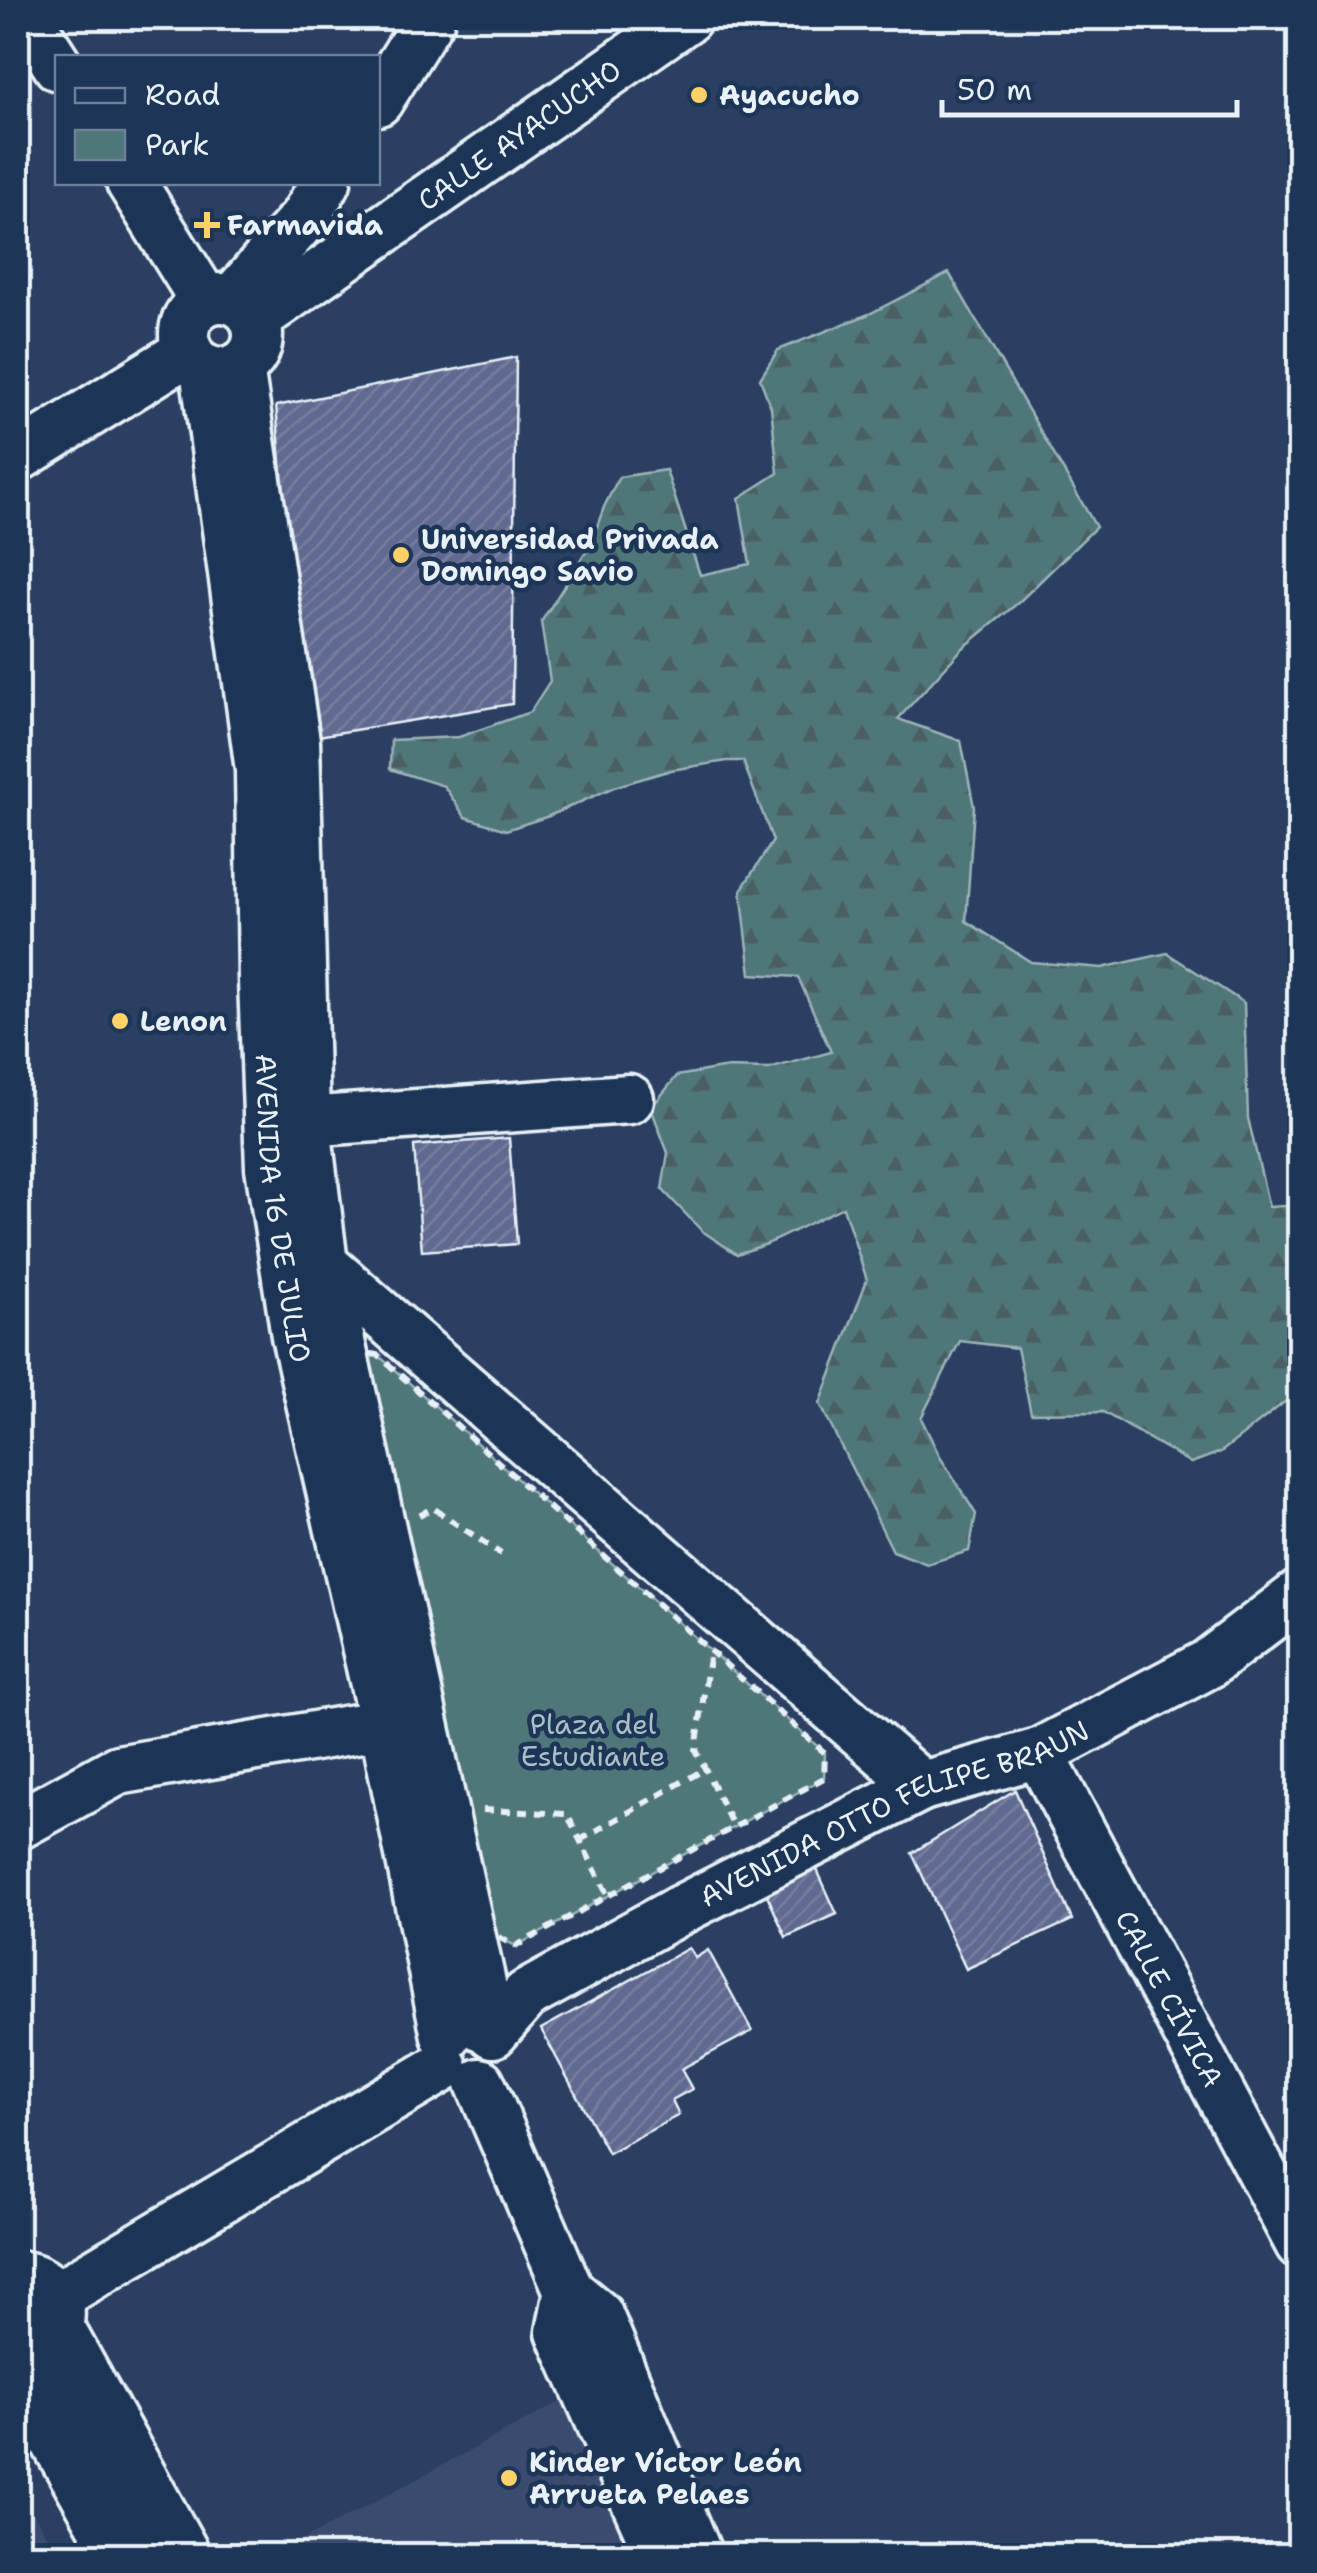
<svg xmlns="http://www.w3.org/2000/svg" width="1317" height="2573" viewBox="0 0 1317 2573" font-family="'Shantell Sans',sans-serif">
<defs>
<pattern id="forest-firs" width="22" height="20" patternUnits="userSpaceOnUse" patternTransform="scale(2.5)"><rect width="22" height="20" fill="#4f7679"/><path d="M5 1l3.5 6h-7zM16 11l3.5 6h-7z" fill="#4a5f62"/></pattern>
<pattern id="building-hatch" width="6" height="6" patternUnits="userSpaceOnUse" patternTransform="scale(2.5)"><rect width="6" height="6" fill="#606990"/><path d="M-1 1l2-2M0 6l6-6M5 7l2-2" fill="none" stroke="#777fa0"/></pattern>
</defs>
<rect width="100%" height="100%" fill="#2a3f62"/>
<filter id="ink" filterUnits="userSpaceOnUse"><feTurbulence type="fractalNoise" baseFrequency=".01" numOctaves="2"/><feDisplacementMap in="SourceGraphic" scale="20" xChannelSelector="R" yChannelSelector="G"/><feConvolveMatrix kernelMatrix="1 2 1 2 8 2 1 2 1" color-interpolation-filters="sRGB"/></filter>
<g filter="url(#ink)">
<path fill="#3a4c70" d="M564 2400 634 2555 273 2556Z
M18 2489 59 2555H18Z"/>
<path fill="url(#forest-firs)" stroke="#9cb4b8" stroke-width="2.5" d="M949 273 1096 527 1019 602 962 649 898 719 961 741 974 807 966 921 1031 962 1102 968 1167 953 1244 1003 1248 1118 1269 1207 1299 1205 1300 1390 1221 1452 1191 1463 1103 1412 1031 1413 1017 1348 960 1341 921 1418 940 1457 976 1514 969 1551 927 1564 893 1551 820 1404 867 1280 843 1207 767 1244 737 1254 702 1231 662 1189 668 1153 651 1108 677 1076 722 1068 769 1069 831 1052 798 977 751 974 741 890 773 841 743 761H727L671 770 614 787 549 816 506 830 465 817 444 786 390 769 391 740 459 737 530 712 550 681 541 622 590 546 604 507 619 477 666 470 700 575 750 564 739 498 778 473 771 407 760 379 778 350 869 314Z"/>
<path fill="#4f7679" stroke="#9cb4b8" stroke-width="2.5" d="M372 1354 378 1355 825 1753 824 1778 516 1946 488 1932 367 1358Z"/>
<path fill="url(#building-hatch)" stroke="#e8f1f8" stroke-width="2.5" d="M516 357 512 704 306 738 276 406Z
M509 1138 517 1244 422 1251 414 1146Z
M1015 1790 1072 1920 966 1969 912 1853Z
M814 1863 837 1914 786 1937 763 1886Z
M689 1948 695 1958 708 1950 752 2031 681 2069 692 2089 672 2100 679 2115 608 2153 541 2029Z"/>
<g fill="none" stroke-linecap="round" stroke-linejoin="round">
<defs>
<g id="minor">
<path d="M27 18 58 66"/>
<path d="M378 101 430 18"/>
<path d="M131 182 205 301"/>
<circle cx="221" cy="335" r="37"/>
<path d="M233 299 304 218 326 182"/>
<path id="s1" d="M255 319 687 18"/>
<path d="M239 367 295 741 305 1118 323 1264 481 1983 480 2025"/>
<path id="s2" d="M205 368 260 770 263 980 270 1167 296 1336 384 1724 446 2036"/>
<path d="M18 457 188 351"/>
<path d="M305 1122 629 1099"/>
<path d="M314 1261 323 1264 922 1786"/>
<path id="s3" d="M1039 1753 1300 2244"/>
<path d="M18 1825 118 1770 384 1724"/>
<path id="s4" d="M493 2033 526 1995 678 1911 922 1786 1039 1753 1208 1664 1300 1594"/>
<path d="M480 2083 569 2291 598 2315 698 2556"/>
<path d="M569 2291 561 2332 660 2556"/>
<path d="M52 2299 443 2067"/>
</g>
<path id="major" d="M18 2279C63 2283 70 2331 30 2352
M55 2327 182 2556
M18 2368 124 2556"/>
</defs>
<use href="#minor" stroke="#e8f1f8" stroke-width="55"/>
<use href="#major" stroke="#e8f1f8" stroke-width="62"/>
<path stroke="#e8f1f8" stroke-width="6" stroke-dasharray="10 8" stroke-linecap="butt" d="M372 1354 378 1355 825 1753 824 1778 516 1946 488 1932 366 1362Z
M419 1515 433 1508 501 1554
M709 1658 696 1750 733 1826
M483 1810 567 1814 608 1896
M580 1840 705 1769"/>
<use href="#minor" stroke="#1d3557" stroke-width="48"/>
<use href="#major" stroke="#1d3557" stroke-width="55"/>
</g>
</g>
<g fill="#ffd166" stroke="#1d3557" stroke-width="4">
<circle cx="699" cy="95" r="10"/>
<path d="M202 210h10v10h10v10h-10v10h-10v-10h-10v-10h10z"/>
<circle cx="401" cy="555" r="10"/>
<circle cx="120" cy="1021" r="10"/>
<circle cx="509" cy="2478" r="10"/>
</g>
<g text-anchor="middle" stroke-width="9" stroke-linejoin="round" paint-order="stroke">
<g font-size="28" font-weight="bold" fill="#e8f1f8" stroke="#1d3557" text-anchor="start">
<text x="719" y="105">Ayacucho</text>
<text x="227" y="235">Farmavida</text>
<text x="421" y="549">Universidad Privada<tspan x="421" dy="32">Domingo Savio</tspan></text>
<text x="140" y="1031">Lenon</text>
<text x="529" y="2472">Kinder Víctor León<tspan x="529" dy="32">Arrueta Pelaes</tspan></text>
</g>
<g font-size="28" fill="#e8f1f8" stroke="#1d3557">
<text dy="10" stroke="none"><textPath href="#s1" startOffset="322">CALLE AYACUCHO</textPath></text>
<text dy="10" stroke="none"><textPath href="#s2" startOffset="845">AVENIDA 16 DE JULIO</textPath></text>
<text dy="10" stroke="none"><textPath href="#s4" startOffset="462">AVENIDA OTTO FELIPE BRAUN</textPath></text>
<text dy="10" stroke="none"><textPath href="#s3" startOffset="278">CALLE CÍVICA</textPath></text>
</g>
<g font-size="28" fill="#abc0c5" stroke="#1d3557">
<text x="593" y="1734">Plaza del<tspan x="593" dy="32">Estudiante</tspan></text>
</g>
</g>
<rect width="1317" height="2573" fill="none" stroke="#1d3557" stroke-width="60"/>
<rect x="30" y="30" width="1257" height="2513" fill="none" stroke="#e8f1f8" stroke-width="4" filter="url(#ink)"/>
<rect x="55" y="55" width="325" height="130" fill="#1d3557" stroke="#6e8097" stroke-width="2.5"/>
<rect x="75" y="88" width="50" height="15" fill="#1d3557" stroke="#6e8097" stroke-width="2.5"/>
<text x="145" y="105" font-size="30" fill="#e8f1f8">Road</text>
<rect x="75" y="130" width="50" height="30" fill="#4f7679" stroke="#6e8097" stroke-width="2.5"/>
<text x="145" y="155" font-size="30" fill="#e8f1f8">Park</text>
<path d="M942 100v15h295v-15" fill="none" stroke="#e8f1f8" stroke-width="5"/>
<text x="957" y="100" font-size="30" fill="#e8f1f8" stroke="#1d3557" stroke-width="8" paint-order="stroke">50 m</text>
</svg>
